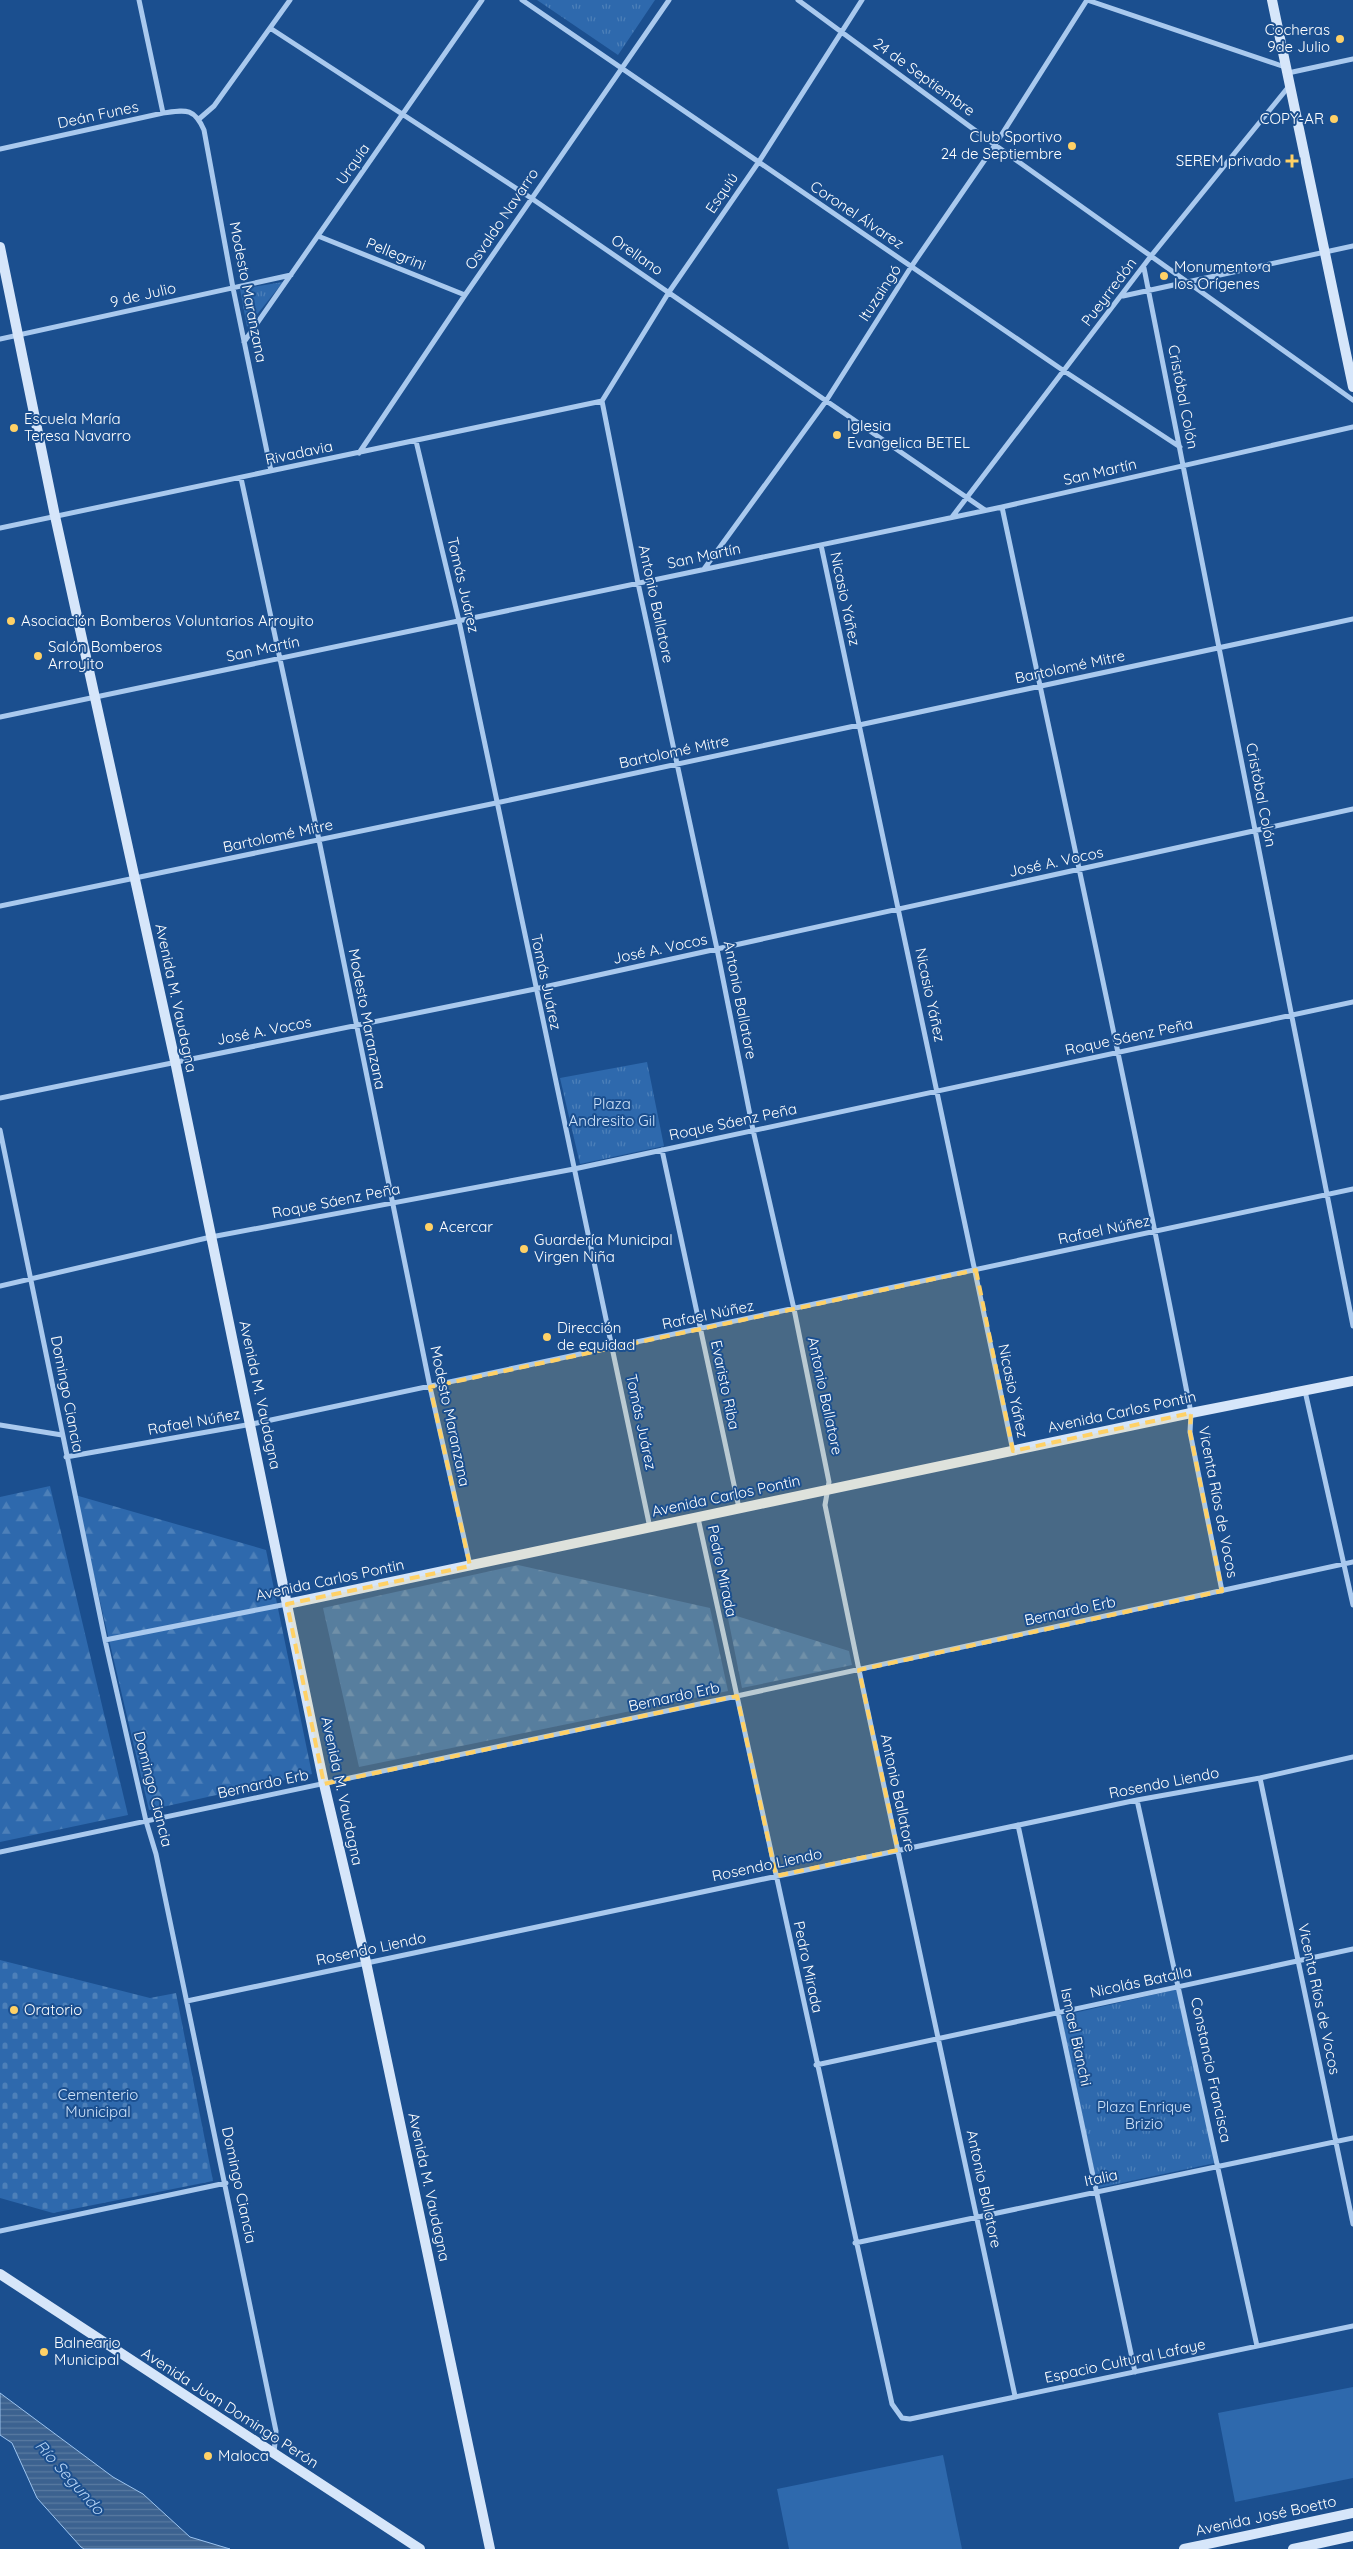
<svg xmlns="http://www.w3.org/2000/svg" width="1353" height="2549" viewBox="0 0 1353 2549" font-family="Quicksand,sans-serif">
<defs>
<pattern id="forest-firs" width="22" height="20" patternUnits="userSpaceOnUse" patternTransform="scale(1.25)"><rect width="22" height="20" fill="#2e69ad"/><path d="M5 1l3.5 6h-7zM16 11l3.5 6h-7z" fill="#4d80b9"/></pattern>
<pattern id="cemetery-stones" width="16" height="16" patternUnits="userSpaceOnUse" patternTransform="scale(1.25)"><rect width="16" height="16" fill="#2e69ad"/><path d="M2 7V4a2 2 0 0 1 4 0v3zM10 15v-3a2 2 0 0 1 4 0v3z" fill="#4d80b9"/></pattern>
<pattern id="park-tufts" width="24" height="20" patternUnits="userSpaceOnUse" patternTransform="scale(1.25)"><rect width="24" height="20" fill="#2e69ad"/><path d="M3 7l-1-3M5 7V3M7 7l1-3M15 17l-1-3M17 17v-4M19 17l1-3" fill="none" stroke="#4d80b9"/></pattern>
<pattern id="water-rules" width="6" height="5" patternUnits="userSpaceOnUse" patternTransform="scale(1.25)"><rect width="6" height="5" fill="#3c6290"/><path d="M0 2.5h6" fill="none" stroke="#597aa1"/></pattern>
</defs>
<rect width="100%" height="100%" fill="#1b4f8f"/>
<path fill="#2e69ad" d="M1353 2387V2478L1235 2502 1218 2413Z
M943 2455 962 2549H789L777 2489Z"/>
<path fill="url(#forest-firs)" d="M50 1486 128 1815 0 1842V1497Z
M75 1495 266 1550 312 1774 149 1810Z
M518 1565 710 1608 728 1691 359 1767 323 1608Z
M727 1613 849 1651 852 1665 742 1688Z"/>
<path fill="url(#cemetery-stones)" d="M0 1960 150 1998 176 1993 213 2181 53 2213 0 2198Z"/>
<path fill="url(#park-tufts)" d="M537 0H655L618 55Z
M283 282 247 327 240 289Z
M647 1062 664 1146 580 1164 560 1078Z
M1178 1989 1215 2163 1098 2188 1061 2016Z"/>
<path fill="url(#water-rules)" stroke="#9cc4f0" d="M0 2393 113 2477 143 2494 190 2537 230 2549H84L81 2547 37 2498 12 2443 0 2435Z"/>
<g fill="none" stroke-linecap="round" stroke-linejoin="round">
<path stroke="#a9c9ee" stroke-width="5" d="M139 0 163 113
M522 0 1064 371 1180 447
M798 0 995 145 1353 400
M1087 0 1285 67
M270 28 531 198 985 510
M1288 73 1353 59
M199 119 214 106 290 0
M0 149 163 113C185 110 194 107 204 130L233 288 271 471
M318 236 465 295
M1144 268 1353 1326
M1123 296 1353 246
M0 339 291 275
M244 342 482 0
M602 401 638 583 717 949 753 1130 794 1309 829 1482 825 1505 859 1670 1015 2396
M602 401 669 292 758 163 862 0
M416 441 459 621 650 1528
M359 453 465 295 669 0
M241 478 319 840 430 1387 470 1565
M1002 507C1066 809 1132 1110 1191 1413L1190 1432 1222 1591
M952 517 1151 256 1290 85
M0 528 602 401
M821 545 1013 1451
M704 569 826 401 911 267 995 145 1087 0
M0 717 1002 507 1353 427
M0 906 496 803 1353 619
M0 1098 535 989 1353 809
M0 1130 105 1640 146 1821 156 1854 276 2431 274 2453
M662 1150 739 1508
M0 1286 211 1237 574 1169 1353 1002
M1305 1391 1353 1605
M0 1425 62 1435
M66 1457 252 1424 1353 1189
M698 1518 892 2404 902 2418 910 2419 1353 2326
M105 1640 287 1604
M1260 1778 1353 2224
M1137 1800 1257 2346
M1018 1825 1135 2372
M0 1852 737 1696 1353 1562
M187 2001 1137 1800 1260 1778 1353 1757
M816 2065 1353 1949
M0 2231 226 2183
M855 2243 1353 2138"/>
<path stroke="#d6e6fa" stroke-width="10" d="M1272 0 1353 387
M0 247 55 516 175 1061 324 1784 366 1962 490 2549
M287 1604 1191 1413 1353 1381
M0 2274 420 2549
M1184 2549 1353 2513
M1293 2549 1353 2536"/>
</g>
<path fill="#ffd166" fill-opacity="0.2" stroke="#ffd166" stroke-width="4" stroke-dasharray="10 6" stroke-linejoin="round" d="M976 1270 1013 1451 1191 1413 1190 1432 1222 1591 859 1670 898 1850 776 1876 737 1696 324 1784 287 1604 470 1566 430 1387Z"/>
<g fill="#ffd166" stroke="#1b4f8f" stroke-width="2">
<circle cx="1340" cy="39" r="5"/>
<circle cx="1334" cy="119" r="5"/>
<circle cx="1072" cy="146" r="5"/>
<path d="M1289.5 153.5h5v5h5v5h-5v5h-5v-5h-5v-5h5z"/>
<circle cx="1164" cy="276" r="5"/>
<circle cx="14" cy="428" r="5"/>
<circle cx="837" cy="435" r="5"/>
<circle cx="11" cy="621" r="5"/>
<circle cx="38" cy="656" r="5"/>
<circle cx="429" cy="1227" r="5"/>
<circle cx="524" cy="1249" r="5"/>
<circle cx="547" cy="1337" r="5"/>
<circle cx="14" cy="2010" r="5"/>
<circle cx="44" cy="2352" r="5"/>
<circle cx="208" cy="2456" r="5"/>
</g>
<g text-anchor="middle" stroke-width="4" stroke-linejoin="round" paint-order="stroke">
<g font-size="15" fill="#fff" stroke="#1b4f8f" text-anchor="start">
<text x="1330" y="35" text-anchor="end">Cocheras<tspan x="1330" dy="17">9de Julio</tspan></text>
<text x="1324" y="124" text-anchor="end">COPY-AR</text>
<text x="1062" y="142" text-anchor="end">Club Sportivo<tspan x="1062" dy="17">24 de Septiembre</tspan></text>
<text x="1281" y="166" text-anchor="end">SEREM privado</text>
<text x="1174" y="272">Monumento a<tspan x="1174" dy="17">los Orígenes</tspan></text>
<text x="24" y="424">Escuela María<tspan x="24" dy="17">Teresa Navarro</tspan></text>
<text x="847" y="431">Iglesia<tspan x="847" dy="17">Evangelica BETEL</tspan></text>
<text x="21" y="626">Asociación Bomberos Voluntarios Arroyito</text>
<text x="48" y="652">Salón Bomberos<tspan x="48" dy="17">Arroyito</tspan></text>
<text x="439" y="1232">Acercar</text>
<text x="534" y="1245">Guardería Municipal<tspan x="534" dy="17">Virgen Niña</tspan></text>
<text x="557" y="1333">Dirección<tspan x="557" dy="17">de equidad</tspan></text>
<text x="24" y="2015">Oratorio</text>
<text x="54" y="2348">Balneario<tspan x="54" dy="17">Municipal</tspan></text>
<text x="218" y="2461">Maloca</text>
</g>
<g font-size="15" fill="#fff" stroke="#1b4f8f">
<text transform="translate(924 77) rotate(36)" y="5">24 de Septiembre</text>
<text transform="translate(98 115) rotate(-12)" y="5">Deán Funes</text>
<text transform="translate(353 164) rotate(-55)" y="5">Urquía</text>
<text transform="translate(722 193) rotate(-56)" y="5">Esquiú</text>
<text transform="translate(857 215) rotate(34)" y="5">Coronel Álvarez</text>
<text transform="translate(502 219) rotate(-56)" y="5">Osvaldo Navarro</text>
<text transform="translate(396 254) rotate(22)" y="5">Pellegrini</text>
<text transform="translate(637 255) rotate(35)" y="5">Orellano</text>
<text transform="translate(248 292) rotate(79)" y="5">Modesto Maranzana</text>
<text transform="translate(1109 292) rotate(-53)" y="5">Pueyrredón</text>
<text transform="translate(880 293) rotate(-57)" y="5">Ituzaingó</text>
<text transform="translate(143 295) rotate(-13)" y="5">9 de Julio</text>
<text transform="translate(1183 397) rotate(79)" y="5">Cristóbal Colón</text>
<text transform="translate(299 453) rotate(-12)" y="5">Rivadavia</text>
<text transform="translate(1100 472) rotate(-13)" y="5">San Martín</text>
<text transform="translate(704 556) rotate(-12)" y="5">San Martín</text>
<text transform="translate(463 585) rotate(77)" y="5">Tomás Juárez</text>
<text transform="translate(845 599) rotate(78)" y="5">Nicasio Yáñez</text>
<text transform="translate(656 604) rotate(78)" y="5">Antonio Ballatore</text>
<text transform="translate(263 649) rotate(-12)" y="5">San Martín</text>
<text transform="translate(1070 667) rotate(-12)" y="5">Bartolomé Mitre</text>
<text transform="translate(674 752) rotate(-12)" y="5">Bartolomé Mitre</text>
<text transform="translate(1261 795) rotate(79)" y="5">Cristóbal Colón</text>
<text transform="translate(278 836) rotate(-12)" y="5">Bartolomé Mitre</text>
<text transform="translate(1056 862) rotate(-12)" y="5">José A. Vocos</text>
<text transform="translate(660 949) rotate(-12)" y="5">José A. Vocos</text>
<text transform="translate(546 982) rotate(78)" y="5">Tomás Juárez</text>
<text transform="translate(930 995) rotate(78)" y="5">Nicasio Yáñez</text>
<text transform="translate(176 998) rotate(78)" y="5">Avenida M. Vaudagna</text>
<text transform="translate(740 1000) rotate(79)" y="5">Antonio Ballatore</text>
<text transform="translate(367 1019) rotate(79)" y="5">Modesto Maranzana</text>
<text transform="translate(264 1031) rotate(-11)" y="5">José A. Vocos</text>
<text transform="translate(1129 1037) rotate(-12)" y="5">Roque Sáenz Peña</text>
<text transform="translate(733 1122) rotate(-12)" y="5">Roque Sáenz Peña</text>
<text transform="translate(336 1201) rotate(-11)" y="5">Roque Sáenz Peña</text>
<text transform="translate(1104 1230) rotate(-12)" y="5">Rafael Núñez</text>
<text transform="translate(708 1315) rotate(-12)" y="5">Rafael Núñez</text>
<text transform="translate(725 1385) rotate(78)" y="5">Evaristo Riba</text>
<text transform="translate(1013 1391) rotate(78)" y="5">Nicasio Yáñez</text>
<text transform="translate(67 1394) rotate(79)" y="5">Domingo Ciancia</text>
<text transform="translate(260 1395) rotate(78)" y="5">Avenida M. Vaudagna</text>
<text transform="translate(825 1396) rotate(78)" y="5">Antonio Ballatore</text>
<text transform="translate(1122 1412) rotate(-12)" y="5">Avenida Carlos Pontin</text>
<text transform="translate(450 1416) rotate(78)" y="5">Modesto Maranzana</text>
<text transform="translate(194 1422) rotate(-10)" y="5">Rafael Núñez</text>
<text transform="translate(641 1422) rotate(78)" y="5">Tomás Juárez</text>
<text transform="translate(726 1496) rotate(-12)" y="5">Avenida Carlos Pontin</text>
<text transform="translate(1218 1502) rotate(79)" y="5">Vicenta Ríos de Vocos</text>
<text transform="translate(722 1571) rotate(78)" y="5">Pedro Mirada</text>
<text transform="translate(330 1580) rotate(-12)" y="5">Avenida Carlos Pontin</text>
<text transform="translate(1070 1611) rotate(-12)" y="5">Bernardo Erb</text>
<text transform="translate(674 1697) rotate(-12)" y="5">Bernardo Erb</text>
<text transform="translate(1164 1783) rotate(-11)" y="5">Rosendo Liendo</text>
<text transform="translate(263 1784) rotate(-12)" y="5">Bernardo Erb</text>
<text transform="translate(153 1789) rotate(76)" y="5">Domingo Ciancia</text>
<text transform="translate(342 1791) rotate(78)" y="5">Avenida M. Vaudagna</text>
<text transform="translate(898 1793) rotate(78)" y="5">Antonio Ballatore</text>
<text transform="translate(767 1865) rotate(-12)" y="5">Rosendo Liendo</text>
<text transform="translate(371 1949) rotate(-12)" y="5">Rosendo Liendo</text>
<text transform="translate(808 1967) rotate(78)" y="5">Pedro Mirada</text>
<text transform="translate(1141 1982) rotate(-12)" y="5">Nicolás Batalla</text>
<text transform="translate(1319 1999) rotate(78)" y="5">Vicenta Ríos de Vocos</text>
<text transform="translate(1076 2037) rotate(78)" y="5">Ismael Bianchi</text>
<text transform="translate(1211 2070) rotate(78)" y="5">Constancio Francisca</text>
<text transform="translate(1101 2178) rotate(-12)" y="5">Italia</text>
<text transform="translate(239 2185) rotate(78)" y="5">Domingo Ciancia</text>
<text transform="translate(429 2187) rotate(78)" y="5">Avenida M. Vaudagna</text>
<text transform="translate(984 2189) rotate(78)" y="5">Antonio Ballatore</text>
<text transform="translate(1125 2361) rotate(-12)" y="5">Espacio Cultural Lafaye</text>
<text transform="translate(230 2408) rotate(33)" y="5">Avenida Juan Domingo Perón</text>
<text transform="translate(1266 2516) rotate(-12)" y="5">Avenida José Boetto</text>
</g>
<g font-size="15" fill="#cfe3fa" stroke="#1b4f8f">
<text x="612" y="1109">Plaza<tspan x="612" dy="17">Andresito Gil</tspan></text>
<text x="98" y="2100">Cementerio<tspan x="98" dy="17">Municipal</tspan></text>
<text x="1144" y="2112">Plaza Enrique<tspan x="1144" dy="17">Brizio</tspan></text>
</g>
<g font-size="16" font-style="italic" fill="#b5d3f5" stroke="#1b4f8f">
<text transform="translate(70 2477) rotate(48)" y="6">Río Segundo</text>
</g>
</g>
</svg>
